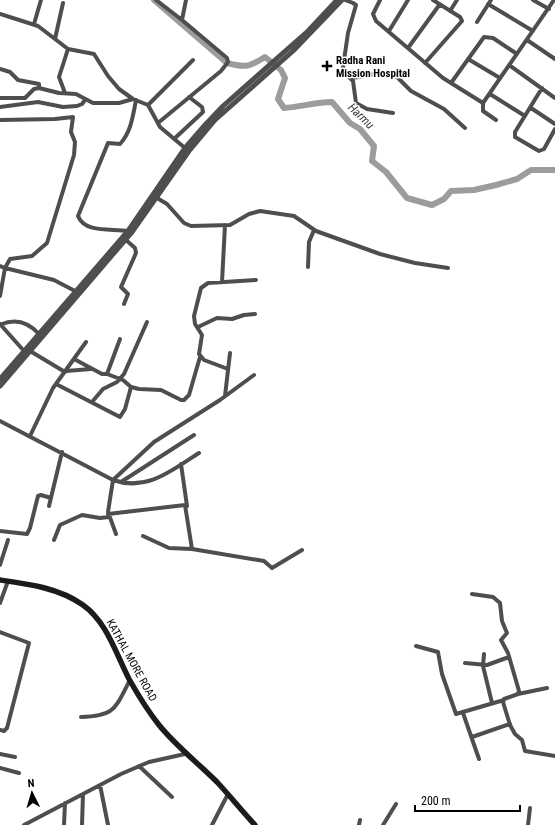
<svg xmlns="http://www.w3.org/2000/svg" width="555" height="825" viewBox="0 0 555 825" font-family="'Roboto Condensed',sans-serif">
<rect width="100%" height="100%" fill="#fff"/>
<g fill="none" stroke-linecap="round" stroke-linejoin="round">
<path stroke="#9c9c9c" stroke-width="6" d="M154 0 227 63C246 68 249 67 265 57L281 70 285 78 278 99 284 108C300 107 316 102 332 102L350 123 360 129 374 146 372 161 386 172 407 198 432 205 444 199 451 191 474 190 496 185 517 179 531 170H555"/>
<path stroke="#4e4e4e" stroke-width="4" d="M156 0 182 20
M345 0 353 3 356 5 348 33 343 67 345 73 353 81 356 103 367 109 393 113
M380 0 373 14 376 21 443 78 483 103
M533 0 549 9
M488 4 533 31
M450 11 457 0
M0 14 38 26 68 49 94 54 108 76 119 89 133 99 148 105 160 127 185 148
M477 22 491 0
M34 24 41 0
M389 31 408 0
M55 39 63 3
M527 40 555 59
M408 48 440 4
M468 59 500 78
M425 63 462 21 460 17 433 0
M509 65 555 98
M0 69 10 72 18 80 39 84V88
M352 78 381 73 397 77 411 91 444 109 465 128
M451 83 484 37 493 38 517 54
M542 88 515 132V137L539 151 544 149 555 129
M65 93 59 77 68 49
M490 94 525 116
M0 98H25L34 89 39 88 59 93 76 94 93 103H119L133 99
M148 105 193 60
M0 107 38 102 63 107 77 106 82 104 85 100
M531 108 555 124
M0 120 55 119 73 117 71 132 75 142 74 155 47 243 32 256 10 259 5 268 54 280 75 291
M496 120 483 111V103L554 0
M158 123 221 71 228 62 227 58 182 20 186 0
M174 139 203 112 202 107 189 97
M157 198 167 204 184 223 191 226 230 225 249 214 260 211 294 216 316 231 380 254 415 263 448 268
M128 231C113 228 85 234 78 216L108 143 120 144C131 132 133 116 136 100
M0 266 5 268 0 296
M308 267 309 242 314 230
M222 282 225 225
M124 304 128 294 121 287 136 253 135 248 126 240
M0 324 24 351
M0 325C15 318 28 322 39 334
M198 327 217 318 232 319 244 315 255 314
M30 351 65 372
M74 359 102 374H107L120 339
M228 369 204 360 199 354 202 335 195 324 194 316 201 288 208 283 256 280
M66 371 91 369
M107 374 123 380 131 387 139 389 161 390 181 400H184L189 395 200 357
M56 384 120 417 125 409 131 387
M225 396 230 353
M92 402 103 389 117 382 124 374 147 322
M0 421 113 480C147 492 172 470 199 453
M30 436 53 388 86 342
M181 464 187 506
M121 482 194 435
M49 506 62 452
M108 514 185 505 192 549 264 561 272 568 302 550
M0 531 27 534 30 528 38 496 41 495 51 498
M116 534 108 512 113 480 154 442 220 400 254 375
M143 536 169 548 192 549
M54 540 60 525 82 515 100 518 109 517
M0 565 8 540
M472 594 493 597 500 603 502 621 507 633 501 640 508 653 519 691 518 694 504 699 503 702 510 725 515 734 522 740 525 751 555 756
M0 603 8 581
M0 632 29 643 7 728 4 731 0 730
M416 646 438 652 442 674 456 714 504 700
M484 654 483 666 492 703
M465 663 487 665 509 657
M518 694 547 688
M463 713 479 759
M81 717C116 716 115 708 130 680
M472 737 510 724
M0 754 15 757
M139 766 172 797
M0 768 19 773
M100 785 108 825
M24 825 121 774 149 762 185 754
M64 825 65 803
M82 825 83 794
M212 825 228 794
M359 825 360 820
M383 825 396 804
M528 825 530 808"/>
<path stroke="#4e4e4e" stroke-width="5" d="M0 379 128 231 185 148 205 125 223 106 308 31 337 0
M0 386 132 232 189 151 215 120 293 51 342 0"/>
<path stroke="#1b1b1b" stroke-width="5.5" d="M0 580C29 584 59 588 83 605 107 622 116 654 129 679 138 695 148 711 159 725 176 746 198 763 217 782 230 796 242 811 255 825"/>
</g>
<path fill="#000" stroke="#fff" stroke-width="1.5" d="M325 60h4v4h4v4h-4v4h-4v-4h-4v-4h4z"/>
<g text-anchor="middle" stroke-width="3" stroke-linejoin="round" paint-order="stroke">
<g font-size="11" font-weight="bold" fill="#000" stroke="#fff" text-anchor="start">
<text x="336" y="64">Radha Rani<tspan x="336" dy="13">Mission Hospital</tspan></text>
</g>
<g font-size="11" fill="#000" stroke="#fff">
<text transform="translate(132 660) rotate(61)" y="4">KATHAL MORE ROAD</text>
</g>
<g font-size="12" font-style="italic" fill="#3d3d3d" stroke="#fff">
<text transform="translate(361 116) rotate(44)" y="4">Harmu</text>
</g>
</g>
<g transform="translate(32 793) rotate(355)" stroke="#ffffff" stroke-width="3" paint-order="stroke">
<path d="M0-3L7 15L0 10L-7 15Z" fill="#000000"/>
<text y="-6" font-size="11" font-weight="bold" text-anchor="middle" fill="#000000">N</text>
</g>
<path d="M415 805v6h105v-6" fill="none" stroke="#000000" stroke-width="2"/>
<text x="421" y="805" font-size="12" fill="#000000" stroke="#ffffff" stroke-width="3" paint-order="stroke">200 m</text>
</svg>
